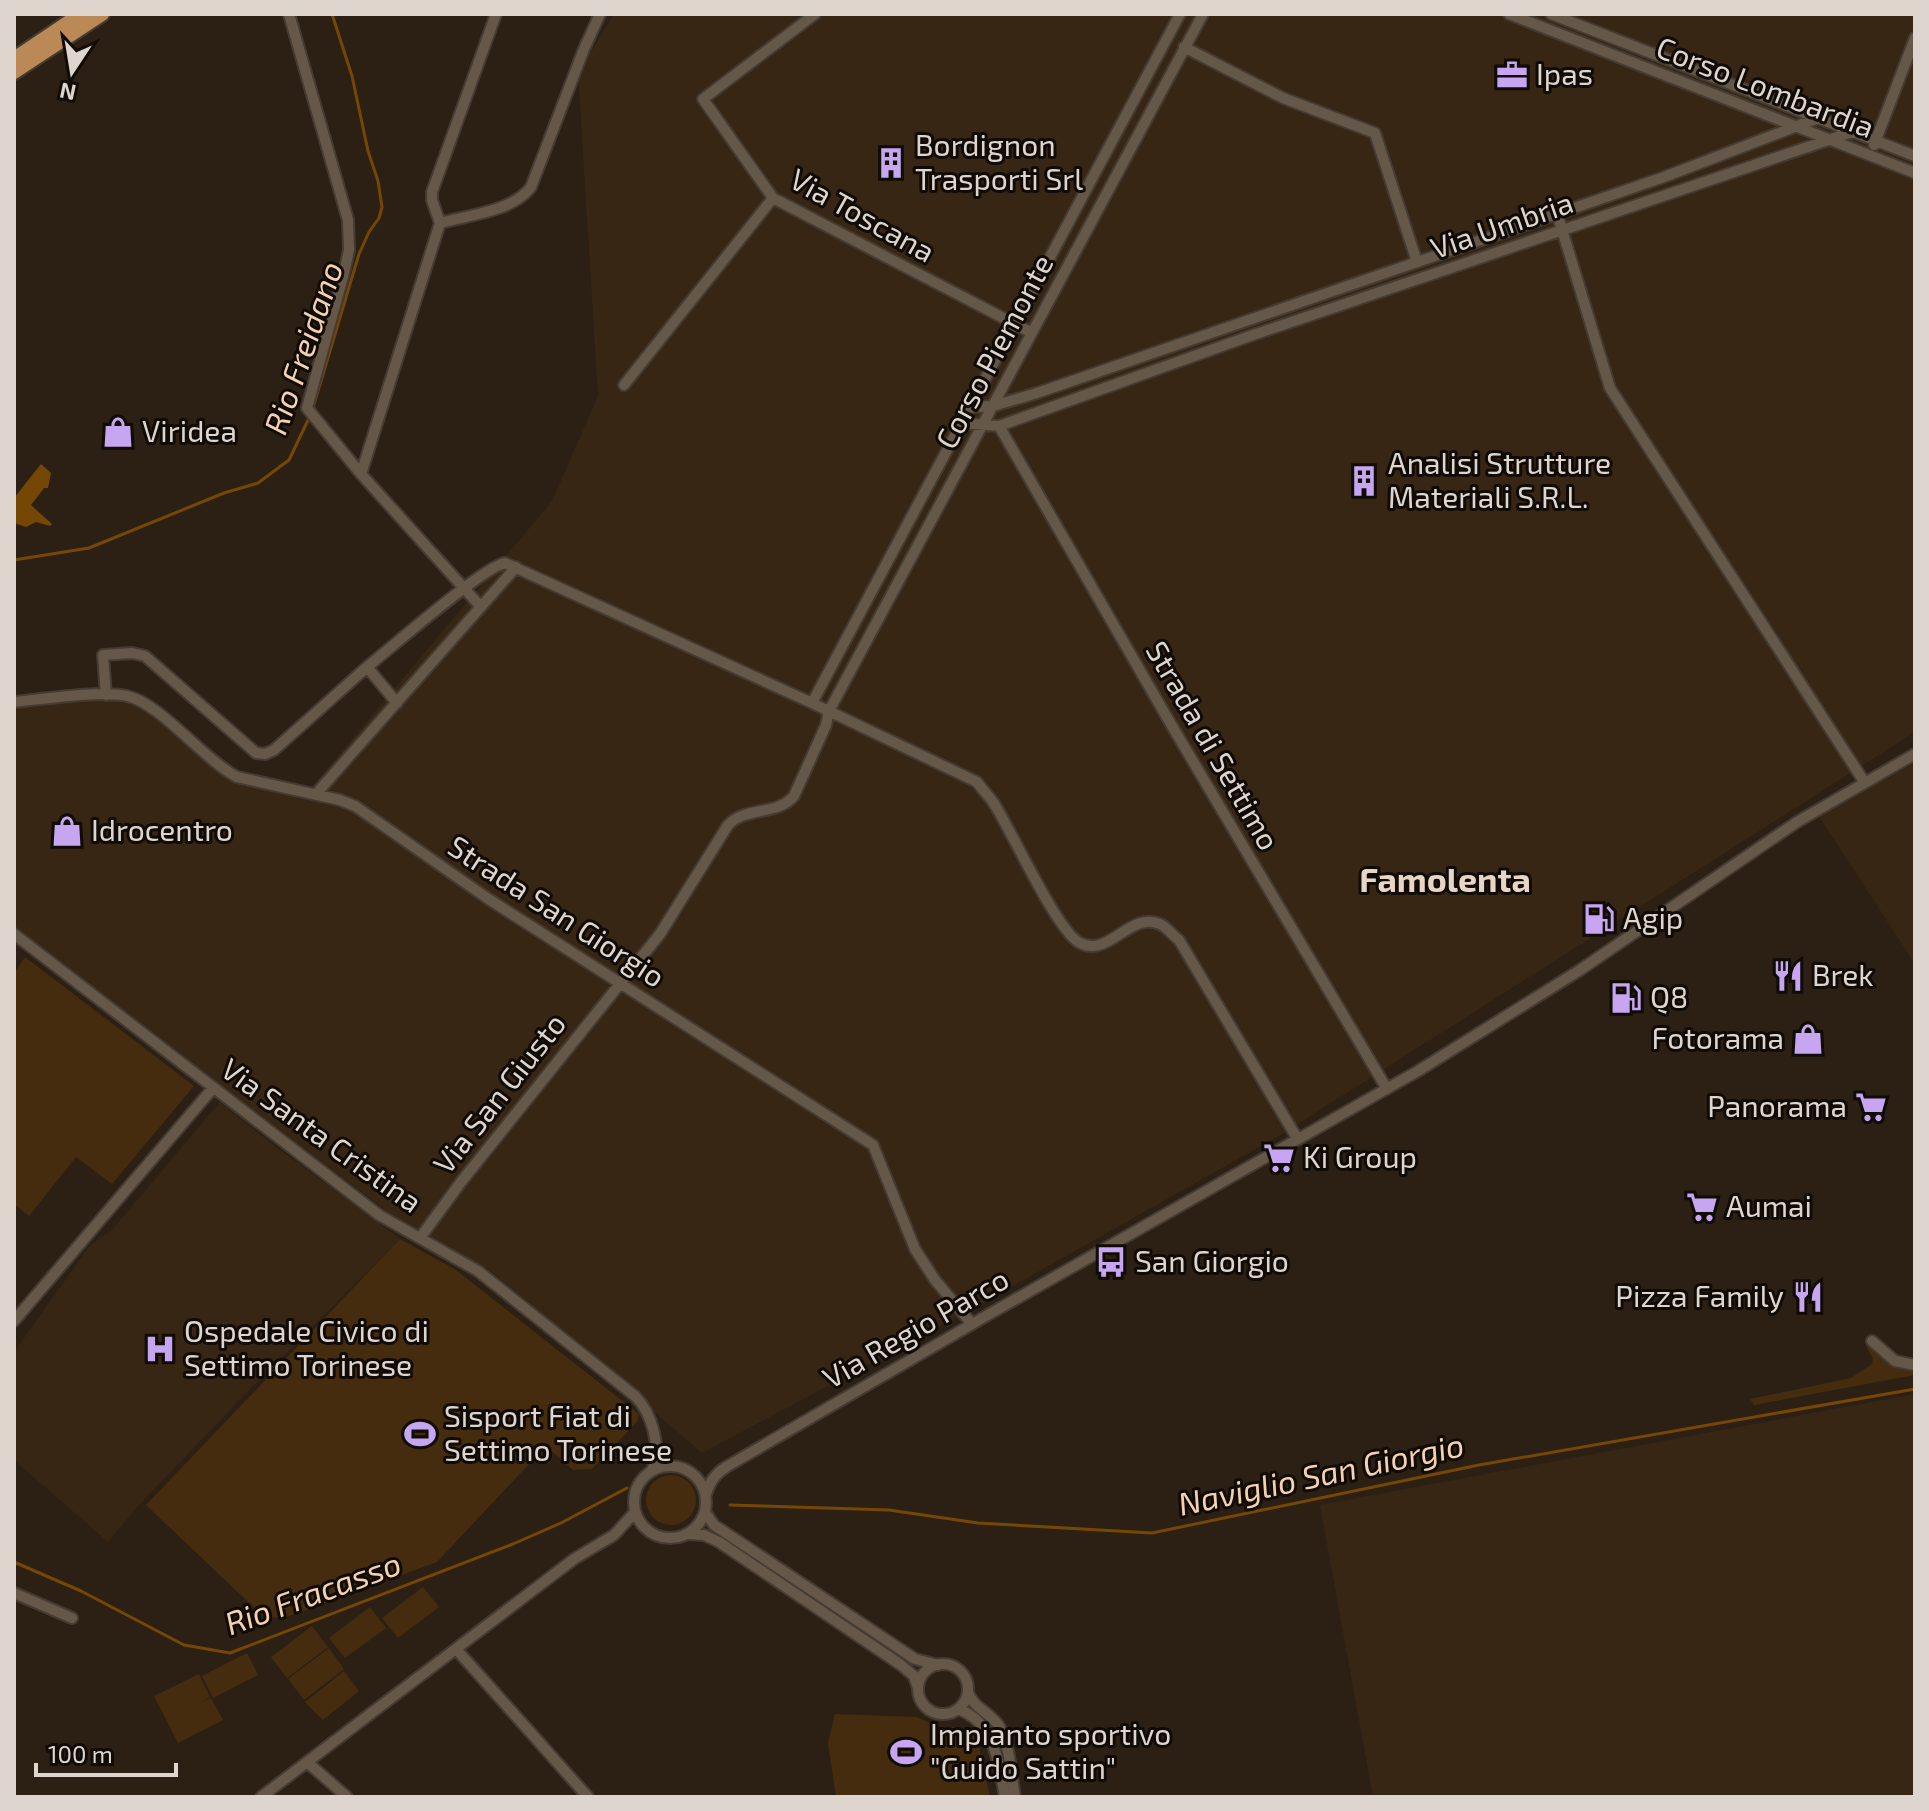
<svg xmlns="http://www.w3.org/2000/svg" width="1929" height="1811" viewBox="0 0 1929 1811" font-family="'Exo 2',sans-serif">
<rect width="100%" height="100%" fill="#2c2014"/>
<path fill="#372614" d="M614 14H1915V732L1282 1134 974 1308 702 1453 495 1274 388 1212 14 926V706L138 692 239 772 312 787 552 501 598 396 578 73Z
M1915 763V964L1818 815Z
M220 1102 267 1140 400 1239 260 1379 137 1507 108 1542 14 1460V1352L90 1245 111 1231Z
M1915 1394V1797H1373L1320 1505Z"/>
<path fill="#452c0e" d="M25 957 194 1086 112 1184 76 1157 29 1216 14 1204V973Z
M400 1239 456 1270 639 1414 637 1422 592 1469 573 1470 546 1446 437 1562 284 1618 264 1617 146 1505Z
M1866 1346C1886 1351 1888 1369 1915 1368V1375L1754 1405 1750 1399 1851 1378 1872 1364 1873 1359Z
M646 1500a25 25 0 1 1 50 0a25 25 0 1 1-50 0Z
M423 1587 439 1607 398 1638 382 1618Z
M370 1607 386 1628 345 1658 329 1638Z
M312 1626 328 1647 287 1678 271 1657Z
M329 1648 344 1669 304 1700 288 1679Z
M247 1653 258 1675 213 1698 202 1676Z
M344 1671 359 1691 323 1720 305 1702Z
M199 1674 210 1697 198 1703 211 1698 223 1720 178 1743 154 1696Z
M835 1714 917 1717 940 1728 953 1727 976 1732 990 1797H836L828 1743Z"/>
<path fill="#764704" d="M41 464 51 473 48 488H44L31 505 52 524 50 526 36 522 26 527 14 523V498Z"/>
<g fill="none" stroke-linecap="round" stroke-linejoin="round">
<path stroke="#764704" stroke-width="3" d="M312 411 359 254 369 232 379 218 382 207 378 181 368 151 352 76 332 14
M14 560 89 548 224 493 258 483 289 460 309 418
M730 1505 889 1510 978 1523 1152 1533 1479 1465 1915 1389
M14 1562 81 1591 184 1645 230 1653 513 1544 561 1523 627 1488"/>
<defs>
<path id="minor" d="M289 14 348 220 349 250 344 273 307 408 361 474
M815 14 703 99 773 198 1032 333
M1509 14 1915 173
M1551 14 1915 156
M1184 47 1283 98 1375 133 1417 262
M1874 145 1915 38
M1557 213 1610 388 1865 783
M440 223C468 215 512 212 531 187L584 49 600 14
M624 385 773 198
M970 407 993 406 1037 393 1664 177 1818 118
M962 423 999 426 1250 336 1852 132
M999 426 1172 726 1387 1089
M481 607 361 474 440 223 432 200V192L496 14
M106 695 103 655 132 653 145 656 256 753 265 754 274 750 367 667
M14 702C44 699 99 690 127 696 160 703 203 759 237 777L340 800 355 806 490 900 873 1145 915 1249 935 1280 972 1324
M397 703 367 667C391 648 483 567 505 563L812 703 977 782C982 789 988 795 993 802 1011 829 1057 932 1080 943 1109 958 1130 911 1160 924 1167 927 1173 936 1179 940L1297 1138
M812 703 1180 14
M316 794 516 567
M14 934 379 1215 478 1271 635 1396C652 1413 662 1448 652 1470
M420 1238 461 1182 660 934 728 825C746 806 777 816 794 796L826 725 829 711 1203 14
M14 1321 213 1088
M1872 1341 1895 1361 1915 1365
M634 1502a36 36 0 1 1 72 0a36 36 0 1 1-72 0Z
M706 1494C710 1482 715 1474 726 1467L986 1316 1418 1071 1580 970 1797 822 1915 754
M705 1512 714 1525 915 1659 938 1665
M688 1534 704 1535 719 1542 901 1665 914 1676 918 1688
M14 1593 72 1618
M456 1649 588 1797
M918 1689a25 25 0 1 1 50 0a25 25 0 1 1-50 0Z
M968 1692C973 1708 990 1712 999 1726 1010 1745 1011 1775 1015 1797
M958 1709C996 1723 998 1762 1005 1797
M307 1762 347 1797
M261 1797 574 1559 614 1535 635 1512"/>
<path id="highway" d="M14 59 81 14
M14 72 102 14"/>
</defs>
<use href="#minor" stroke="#443b33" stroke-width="14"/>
<use href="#highway" stroke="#443b33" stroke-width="18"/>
<use href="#minor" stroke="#665849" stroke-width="10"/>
<use href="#highway" stroke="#bb8955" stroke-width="14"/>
</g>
<defs>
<symbol id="office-bare" viewBox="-9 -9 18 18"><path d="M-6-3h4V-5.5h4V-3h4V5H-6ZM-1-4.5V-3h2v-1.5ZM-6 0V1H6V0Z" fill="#c6a6f0" stroke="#100b06" stroke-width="2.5" paint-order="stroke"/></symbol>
<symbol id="building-bare" viewBox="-9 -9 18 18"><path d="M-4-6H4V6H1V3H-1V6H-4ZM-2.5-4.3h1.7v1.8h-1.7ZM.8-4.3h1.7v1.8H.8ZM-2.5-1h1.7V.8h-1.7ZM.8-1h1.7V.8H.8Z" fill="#c6a6f0" stroke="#100b06" stroke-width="2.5" paint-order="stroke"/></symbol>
<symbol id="shop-bare" viewBox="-9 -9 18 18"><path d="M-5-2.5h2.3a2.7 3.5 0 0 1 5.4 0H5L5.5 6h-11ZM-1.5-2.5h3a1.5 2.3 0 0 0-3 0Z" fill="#c6a6f0" stroke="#100b06" stroke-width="2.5" paint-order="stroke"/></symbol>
<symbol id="fuel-bare" viewBox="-9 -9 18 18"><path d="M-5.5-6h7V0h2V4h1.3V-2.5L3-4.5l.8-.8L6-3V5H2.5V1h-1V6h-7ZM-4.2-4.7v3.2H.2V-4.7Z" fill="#c6a6f0" stroke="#100b06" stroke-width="2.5" paint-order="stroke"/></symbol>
<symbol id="restaurant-bare" viewBox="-9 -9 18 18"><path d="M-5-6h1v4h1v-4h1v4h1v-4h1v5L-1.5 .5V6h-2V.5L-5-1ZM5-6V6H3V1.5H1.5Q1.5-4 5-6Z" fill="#c6a6f0" stroke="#100b06" stroke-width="2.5" paint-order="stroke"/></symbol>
<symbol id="supermarket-bare" viewBox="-9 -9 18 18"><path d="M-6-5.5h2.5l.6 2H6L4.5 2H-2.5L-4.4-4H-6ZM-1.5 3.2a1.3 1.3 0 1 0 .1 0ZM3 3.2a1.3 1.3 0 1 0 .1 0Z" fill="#c6a6f0" stroke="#100b06" stroke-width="2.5" paint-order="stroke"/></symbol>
<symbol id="bus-bare" viewBox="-9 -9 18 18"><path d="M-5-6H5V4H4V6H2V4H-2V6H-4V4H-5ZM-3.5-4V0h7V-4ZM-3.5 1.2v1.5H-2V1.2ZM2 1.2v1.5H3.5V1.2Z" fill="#c6a6f0" stroke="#100b06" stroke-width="2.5" paint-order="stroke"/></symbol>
<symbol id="hospital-bare" viewBox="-9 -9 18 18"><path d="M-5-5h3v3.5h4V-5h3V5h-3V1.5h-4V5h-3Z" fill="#c6a6f0" stroke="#100b06" stroke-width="2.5" paint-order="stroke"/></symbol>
<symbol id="stadium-bare" viewBox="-9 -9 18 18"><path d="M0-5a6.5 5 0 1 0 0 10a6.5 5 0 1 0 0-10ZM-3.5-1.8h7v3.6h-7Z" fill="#c6a6f0" stroke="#100b06" stroke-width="2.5" paint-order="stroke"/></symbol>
</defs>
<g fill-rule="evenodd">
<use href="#office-bare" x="1490" y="53" width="44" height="44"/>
<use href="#building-bare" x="869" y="141" width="44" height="44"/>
<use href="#shop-bare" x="96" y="410" width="44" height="44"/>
<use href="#building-bare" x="1342" y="459" width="44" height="44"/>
<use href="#shop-bare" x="45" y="809" width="44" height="44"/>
<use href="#fuel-bare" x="1577" y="897" width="44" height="44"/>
<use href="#restaurant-bare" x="1766" y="954" width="44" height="44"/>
<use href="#fuel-bare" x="1604" y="976" width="44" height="44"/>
<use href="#shop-bare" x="1786" y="1017" width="44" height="44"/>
<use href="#supermarket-bare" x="1849" y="1085" width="44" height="44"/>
<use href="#supermarket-bare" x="1257" y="1136" width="44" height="44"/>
<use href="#supermarket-bare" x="1680" y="1185" width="44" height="44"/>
<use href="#bus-bare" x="1089" y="1240" width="44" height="44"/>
<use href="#restaurant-bare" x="1786" y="1275" width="44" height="44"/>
<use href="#hospital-bare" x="138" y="1327" width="44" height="44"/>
<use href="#stadium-bare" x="398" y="1412" width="44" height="44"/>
<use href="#stadium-bare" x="884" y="1730" width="44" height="44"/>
</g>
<g text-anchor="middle" stroke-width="6" stroke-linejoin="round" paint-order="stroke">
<g font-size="30" fill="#ded6ce" stroke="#100b06" text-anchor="start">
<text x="1536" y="85">Ipas</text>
<text x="915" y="156">Bordignon<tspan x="915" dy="34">Trasporti Srl</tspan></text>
<text x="142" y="442">Viridea</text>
<text x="1388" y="474">Analisi Strutture<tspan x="1388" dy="34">Materiali S.R.L.</tspan></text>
<text x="91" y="841">Idrocentro</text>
<text x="1623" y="929">Agip</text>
<text x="1812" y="986">Brek</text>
<text x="1650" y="1008">Q8</text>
<text x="1784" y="1049" text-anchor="end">Fotorama</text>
<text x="1847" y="1117" text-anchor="end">Panorama</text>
<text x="1303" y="1168">Ki Group</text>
<text x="1726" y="1217">Aumai</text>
<text x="1135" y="1272">San Giorgio</text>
<text x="1784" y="1307" text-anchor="end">Pizza Family</text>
<text x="184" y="1342">Ospedale Civico di<tspan x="184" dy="34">Settimo Torinese</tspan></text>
<text x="444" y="1427">Sisport Fiat di<tspan x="444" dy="34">Settimo Torinese</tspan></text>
<text x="930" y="1745">Impianto sportivo<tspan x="930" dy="34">"Guido Sattin"</tspan></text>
</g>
<g font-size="30" fill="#ded6ce" stroke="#100b06">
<text transform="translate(1765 88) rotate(21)" y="10">Corso Lombardia</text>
<text transform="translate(862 216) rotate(29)" y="10">Via Toscana</text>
<text transform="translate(1502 226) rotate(-19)" y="10">Via Umbria</text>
<text transform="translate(995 352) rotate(-62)" y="10">Corso Piemonte</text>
<text transform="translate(1212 746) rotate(60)" y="10">Strada di Settimo</text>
<text transform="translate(556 912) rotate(33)" y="10">Strada San Giorgio</text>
<text transform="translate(500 1094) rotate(-52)" y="10">Via San Giusto</text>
<text transform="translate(321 1136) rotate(36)" y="10">Via Santa Cristina</text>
<text transform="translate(916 1329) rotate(-30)" y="10">Via Regio Parco</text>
</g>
<g font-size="32" font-style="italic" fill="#f4d2af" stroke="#100b06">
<text transform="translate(304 348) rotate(-71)" y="11">Rio Freidano</text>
<text transform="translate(1321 1475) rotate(-12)" y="11">Naviglio San Giorgio</text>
<text transform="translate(313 1594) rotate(-20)" y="11">Rio Fracasso</text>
</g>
<g font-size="34" font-weight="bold" fill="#e7d6c6" stroke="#100b06">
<text x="1445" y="892">Famolenta</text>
</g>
</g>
<rect width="1929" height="1811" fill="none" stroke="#ded6ce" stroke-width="32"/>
<g transform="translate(72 72) rotate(192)" stroke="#100b06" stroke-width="6" paint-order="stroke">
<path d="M0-6L14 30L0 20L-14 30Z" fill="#ded6ce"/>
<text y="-12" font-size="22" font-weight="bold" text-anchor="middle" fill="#ded6ce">N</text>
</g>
<path d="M36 1763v12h140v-12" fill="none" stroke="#ded6ce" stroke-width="4"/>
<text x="48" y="1763" font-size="24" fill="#ded6ce" stroke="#100b06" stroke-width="6" paint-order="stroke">100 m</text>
</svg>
